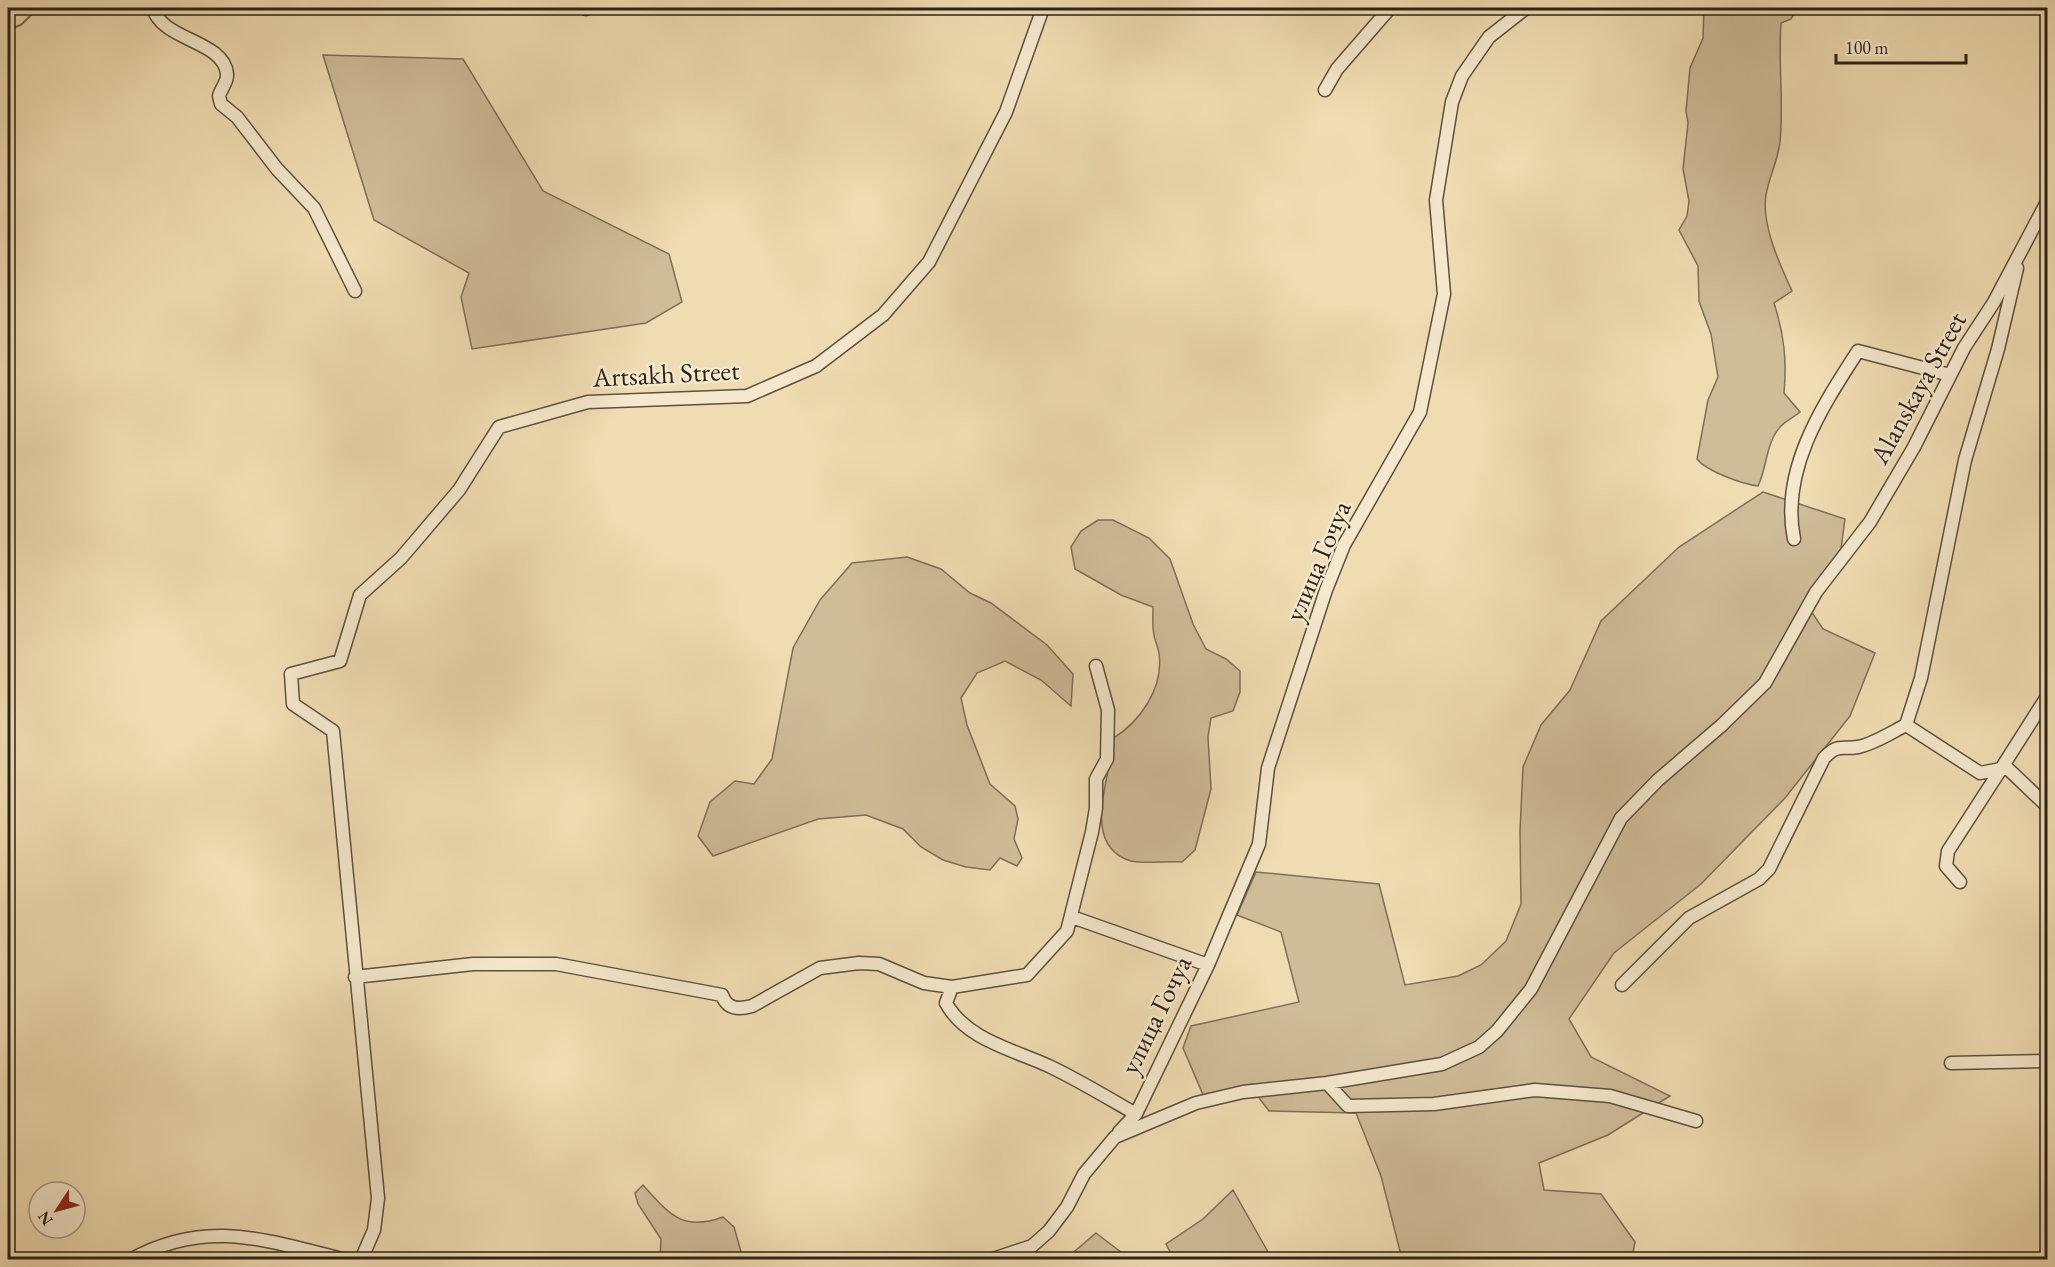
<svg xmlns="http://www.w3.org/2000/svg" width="2055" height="1267" viewBox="0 0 2055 1267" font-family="'EB Garamond',serif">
<rect width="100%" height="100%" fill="#f0dcb2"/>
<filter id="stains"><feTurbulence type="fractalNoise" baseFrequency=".00333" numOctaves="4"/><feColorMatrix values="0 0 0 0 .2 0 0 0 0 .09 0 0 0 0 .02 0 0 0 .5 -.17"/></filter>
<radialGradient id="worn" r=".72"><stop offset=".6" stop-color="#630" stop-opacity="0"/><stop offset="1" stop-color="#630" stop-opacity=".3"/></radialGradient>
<path fill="#cfbc98" stroke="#7e6f59" stroke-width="1.5" d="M1704 8H1798L1791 19 1781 23C1778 63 1784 102 1780 142 1778 160 1769 177 1766 195 1761 224 1780 265 1792 291L1774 303C1784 334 1787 360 1784 393L1800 412C1794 417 1786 421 1781 426 1766 441 1767 468 1758 486 1742 484 1706 471 1697 459L1708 400 1718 377 1711 334 1699 301 1698 266 1679 230 1687 216 1689 201 1683 169 1688 123 1686 111 1690 68 1703 38Z
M323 55 463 59 543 191 669 254 682 302 646 323 472 349 461 297 469 273 374 220Z
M1763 492 1845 519 1841 549 1805 602 1823 629 1875 653 1850 716 1785 798 1701 884 1614 953 1569 1019 1591 1057 1670 1096 1608 1135 1539 1163 1544 1190 1601 1194 1635 1242 1632 1259H1402L1381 1176 1356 1113 1269 1111 1256 1094 1253 1084 1204 1097 1183 1048 1191 1026 1299 1002 1281 932 1237 915 1256 872 1379 884 1405 985 1458 976 1481 965 1506 941 1521 904 1520 831 1523 767 1541 725 1570 690 1601 621 1679 547Z
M1098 520H1113L1149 538 1170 559 1193 624 1206 649 1226 659 1240 671V692L1233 711 1211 718 1208 737 1211 789 1195 850 1182 862C1168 861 1142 864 1131 861 1078 845 1113 774 1112 739 1140 722 1164 688 1159 653 1158 647 1155 641 1154 635 1152 626 1153 616 1153 607L1121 595 1075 569 1071 547 1081 531Z
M907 557 941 569 970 593 991 603 1047 645 1073 674 1071 706 1041 680 1005 661 977 673 961 698 967 725 990 784 1015 806 1018 819 1014 839 1022 858 1017 866 1000 858 990 870 966 867 943 860 921 847 903 829 866 815 818 819 713 856 698 836 710 802 735 781 754 784 772 759 793 648 820 600 852 563Z
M643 1185C669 1214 682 1232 723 1217L734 1227 743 1259H660L661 1239 638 1204 635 1193Z
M1233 1190 1272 1259H1174L1166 1244 1203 1219Z
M1096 1233 1130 1259H1069V1256Z"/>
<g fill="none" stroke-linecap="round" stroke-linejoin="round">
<path stroke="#796c56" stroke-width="2" d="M8 31 22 24 38 8"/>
<defs>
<path id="minor" d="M153 8C162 41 224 40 227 74 228 82 221 88 219 96L221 104 237 117 277 169 314 208 355 291
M586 9V8
M1325 90 1337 69 1390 8
M1794 539C1780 470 1822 407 1858 351L1950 375
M1096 666 1108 710 1107 759 1096 779V808L1092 832 1067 931 1027 975 952 987 946 1003C966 1040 1015 1050 1051 1067 1080 1081 1108 1098 1136 1114
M1906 725 1980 773 2001 769 2048 695
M2004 765 2048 807
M1960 882 1946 866 1948 851 2001 769
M1072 917 1208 965
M355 977 473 964H556L722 995C727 1009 738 1010 752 1006L820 968 859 963 879 964 924 983 952 987
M1622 985 1689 918 1759 879 1769 869 1824 758C1838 743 1841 750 1858 747 1874 744 1892 732 1906 725L1921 678 1965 460 1998 349 2017 268
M1951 1063 2048 1061
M1327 1083 1348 1106 1434 1104 1535 1090 1610 1096 1696 1121
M1119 1132 1136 1114 1208 965 1259 844 1268 768 1326 590 1344 545 1420 412 1444 294 1436 200 1452 102 1462 76 1489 37 1526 8
M130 1260C208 1217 267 1241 347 1260
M361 1260 374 1230 378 1198 333 731 293 704 291 674 340 661 360 595 401 558 459 490 499 427 588 402 747 396 816 366 883 315 929 262 1006 112 1043 8
M990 1260 1032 1246 1049 1231 1067 1207 1084 1174 1115 1137 1196 1103 1243 1092 1327 1083 1442 1064 1479 1047 1497 1031 1531 989 1621 818 1658 780 1722 725 1765 683 1816 592 1870 522 1914 447 1964 348 1994 302 2048 200"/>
</defs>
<use href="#minor" stroke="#5d5040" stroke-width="15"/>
<use href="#minor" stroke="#f5e8cd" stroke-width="12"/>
</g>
<g text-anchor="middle" stroke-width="5" stroke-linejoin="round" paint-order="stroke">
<g font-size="27" fill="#2c221a" stroke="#f5e8cd">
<text transform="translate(666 374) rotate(-3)" y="9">Artsakh Street</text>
<text transform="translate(1918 388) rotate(-61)" y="9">Alanskaya Street</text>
<text transform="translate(1318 561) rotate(-67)" y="9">улица Гочуа</text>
<text transform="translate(1156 1015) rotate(-64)" y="9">улица Гочуа</text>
</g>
</g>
<rect width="2055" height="1267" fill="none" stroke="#f0dcb2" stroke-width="30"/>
<rect x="9" y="9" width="2037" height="1249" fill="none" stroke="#2c221a" stroke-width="3"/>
<rect x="15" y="15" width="2025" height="1237" fill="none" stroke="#2c221a" stroke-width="1.5"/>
<g transform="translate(57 1210) rotate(234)"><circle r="28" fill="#f5e8cd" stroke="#a59985" stroke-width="1.5"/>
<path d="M0-4.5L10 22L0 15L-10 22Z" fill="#8f2418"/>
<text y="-9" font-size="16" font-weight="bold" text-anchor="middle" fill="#2c221a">N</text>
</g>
<path d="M1836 54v9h130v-9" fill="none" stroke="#2c221a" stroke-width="3"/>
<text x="1845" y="54" font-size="18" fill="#2c221a" stroke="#f5e8cd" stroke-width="4.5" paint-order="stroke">100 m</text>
<rect width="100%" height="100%" filter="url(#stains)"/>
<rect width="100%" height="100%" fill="url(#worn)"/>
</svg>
